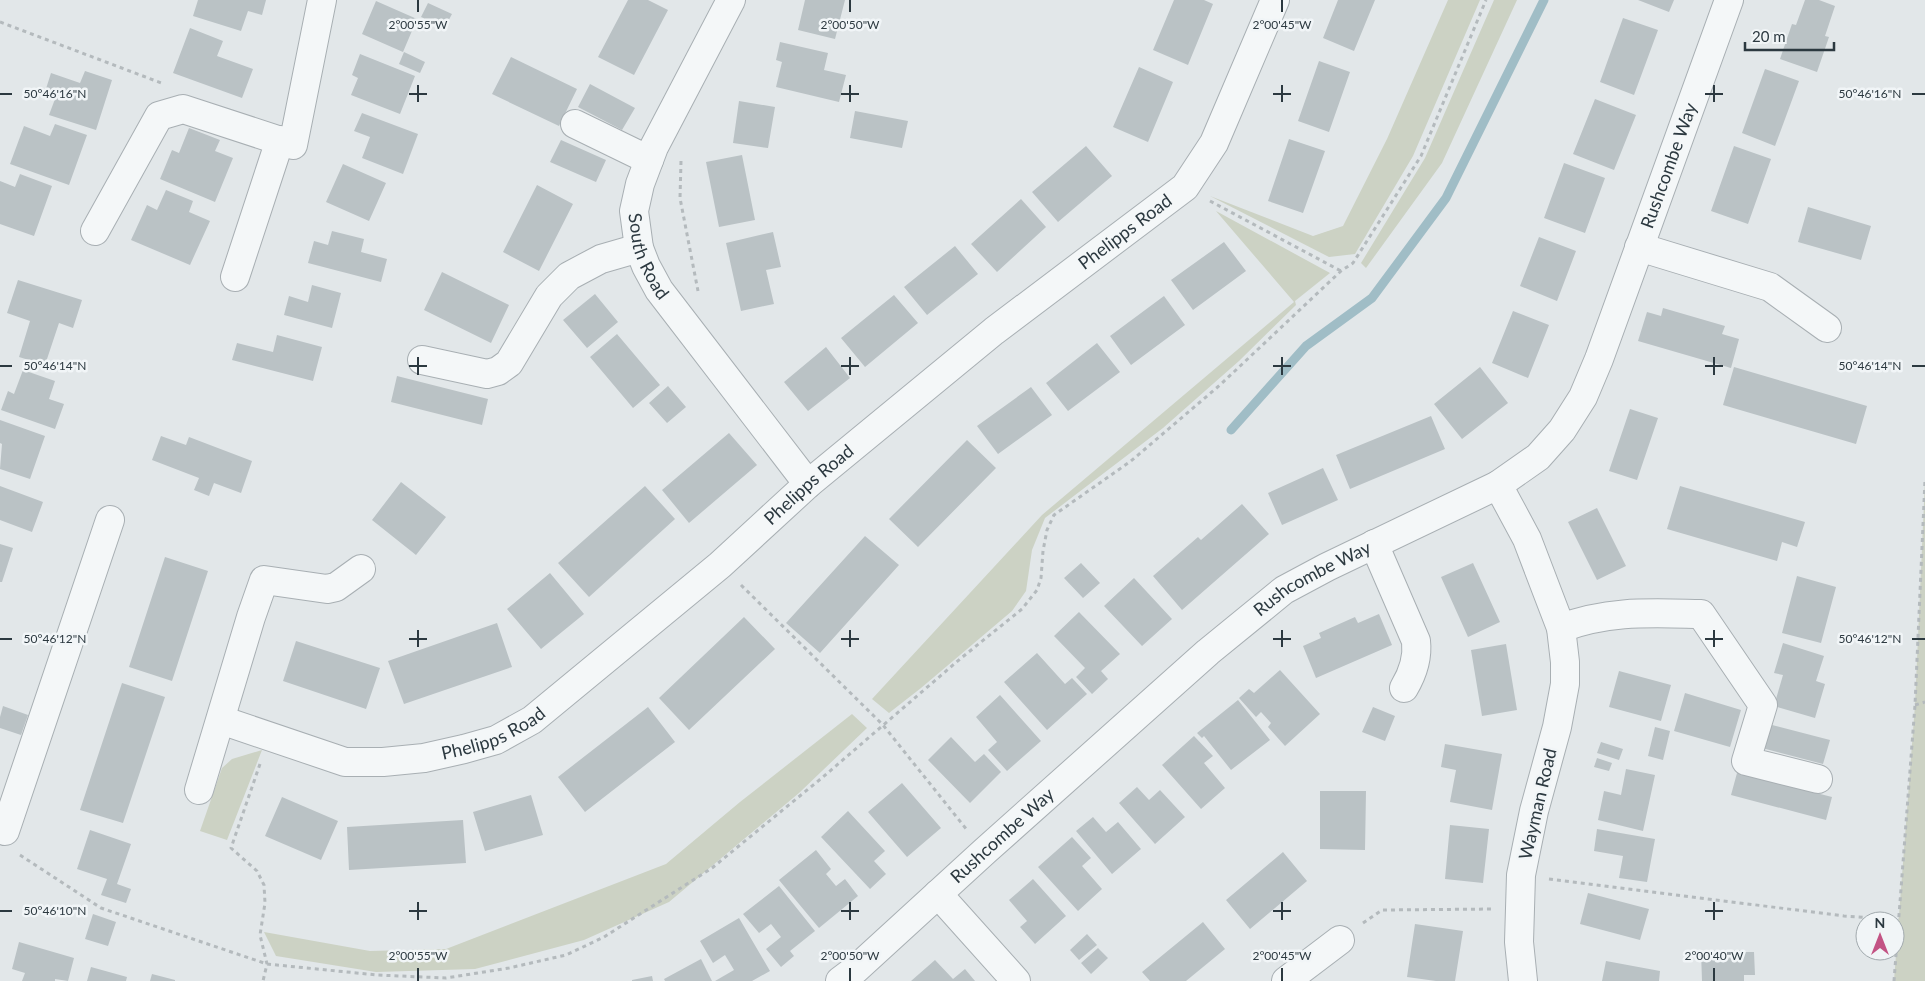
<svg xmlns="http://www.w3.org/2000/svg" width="1925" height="981" viewBox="0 0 1925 981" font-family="Lato,sans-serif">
<rect width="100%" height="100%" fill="#e2e7e9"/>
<path fill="#ccd2c4" d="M1448 0H1480L1413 156 1355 254 1329 257 1210 196 1313 236 1343 226 1387 139Z
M1494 0H1517L1442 163 1366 268 1361 263 1425 158Z
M1216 211 1330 273 1295 301 1296 305 1239 361 1163 428 1045 518 1032 550 1026 591 1012 611 921 688 889 713 872 699 1042 515 1294 302Z
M1925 480V981H1894L1915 705Z
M852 714 867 728 799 793 669 902 584 940 475 969 376 972 276 956 264 932 370 951 446 949 666 864 740 802Z
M262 750 227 840 200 831 222 768 232 759Z"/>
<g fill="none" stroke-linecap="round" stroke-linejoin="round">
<path stroke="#a0bdc6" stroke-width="9" d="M1231 430 1306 346 1372 298 1446 198 1544 0"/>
</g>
<path fill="#bac2c5" d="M198 0H266L262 15 248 11 241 31 193 16Z
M628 0H648L668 10 634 75 598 57Z
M805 0H845L835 39 798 30Z
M1174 0H1204L1213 4 1188 65 1153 50Z
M1338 0H1375L1354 51 1323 38Z
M1638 0H1674L1669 12Z
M1805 0H1819L1835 6 1825 36 1829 37 1817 72 1780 59 1792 24 1796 25Z
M376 1 417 19 403 52 362 34Z
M428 3 452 14 445 27 421 17Z
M1623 18 1658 30 1634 95 1600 82Z
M190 28 223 41 217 56 253 69 242 98 173 73Z
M780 42 828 53 824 70 846 75 839 102 776 87 782 62 776 60Z
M404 52 425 62 420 73 399 64Z
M360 54 415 76 400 114 351 95 358 78 352 75Z
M511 57 577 89 559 126 492 94Z
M1319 61 1350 72 1329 132 1298 121Z
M1139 67 1173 82 1148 142 1113 127Z
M1765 69 1799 81 1775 146 1742 133Z
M85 71 112 80 96 130 49 115 55 99 44 95 51 73 80 83Z
M590 84 635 108 622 130 578 107Z
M1595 99 1636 115 1614 170 1573 154Z
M739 101 775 107 768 148 733 143Z
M855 111 908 121 902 148 850 138Z
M362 113 418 134 403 174 362 158 370 137 354 131Z
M55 124 87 135 69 185 10 164 24 126 50 136Z
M189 128 220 140 215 151 233 158 215 202 160 179 172 150 179 153Z
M1289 139 1325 151 1303 213 1268 201Z
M561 140 606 160 596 182 550 162Z
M1086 146 1112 176 1058 222 1032 192Z
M1734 146 1771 159 1748 224 1711 211Z
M742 155 755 220 719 227 706 162Z
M1564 163 1605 178 1585 233 1544 218Z
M343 164 386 183 369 221 326 202Z
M20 174 52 186 34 236 0 224V181L15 187Z
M537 185 573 204 539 271 503 252Z
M166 190 193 201 189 212 210 221 190 265 131 240 147 205 157 210Z
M1021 199 1046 227 997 272 971 244Z
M1808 207 1871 226 1861 260 1798 242Z
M332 231 364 239 361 252 387 259 381 282 308 263 314 241 328 245Z
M773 232 781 267 766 270 774 304 741 311 726 243Z
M1539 237 1576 251 1557 301 1520 286Z
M1224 242 1246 271 1193 310 1171 280Z
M955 246 978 274 927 315 904 287Z
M442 272 509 305 491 343 424 310Z
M18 280 82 300 73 328 59 323 45 365 19 357 30 321 7 313Z
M312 285 341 293 332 328 284 315 289 296 308 302Z
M595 294 618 322 587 348 563 320Z
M894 295 918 323 865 367 841 338Z
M1164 296 1185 325 1131 365 1110 336Z
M1663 308 1725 326 1722 334 1739 339 1731 368 1638 341 1647 312 1661 316Z
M1513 311 1549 325 1528 378 1492 363Z
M617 334 660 385 633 408 590 357Z
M277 335 322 347 313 381 232 360 237 343 273 352Z
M1097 343 1120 372 1068 411 1046 383Z
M826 347 850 378 808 411 784 382Z
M1480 367 1508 403 1462 439 1434 404Z
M1734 367 1867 406 1856 444 1723 405Z
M23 370 55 381 49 399 64 404 55 429 1 410 8 391 14 394Z
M397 376 488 399 482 425 391 402Z
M668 386 686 407 667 423 649 403Z
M1031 387 1052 415 998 454 977 426Z
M1630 409 1658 418 1637 480 1609 471Z
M1431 416 1445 449 1350 489 1336 455Z
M0 420 45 436 30 479 0 469 2 444 0 443Z
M729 433 757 465 689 523 662 490Z
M161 436 186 445 189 437 252 461 241 493 214 483 209 496 194 490 199 478 152 460Z
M967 440 996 468 918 547 889 519Z
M1323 468 1338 500 1282 525 1268 493Z
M401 482 446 517 416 555 372 520Z
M0 486 43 502 32 532 0 520Z
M645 486 675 519 589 597 558 563Z
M1680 486 1805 522 1797 547 1782 542 1777 561 1667 529Z
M1242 504 1269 534 1182 610 1153 576 1198 537 1201 540Z
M1597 508 1626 566 1597 580 1568 522Z
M865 536 899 565 820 653 786 623Z
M0 544 13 548 2 582H0Z
M165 557 208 571 172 681 129 667Z
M1081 563 1100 583 1083 598 1064 578Z
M1473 563 1500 622 1468 637 1441 577Z
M550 573 584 614 541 649 507 609Z
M1797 576 1836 587 1821 643 1782 633Z
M1134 578 1172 619 1142 646 1104 606Z
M1079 612 1120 654 1101 671 1108 679 1092 694 1076 677 1085 668 1054 636Z
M1379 614 1392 645 1316 678 1303 646 1321 638 1319 633 1355 617 1358 623Z
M744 617 775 649 689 730 659 698Z
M497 623 512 667 404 704 388 661Z
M296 641 380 668 366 709 283 681Z
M1783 643 1824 656 1816 681 1825 684 1815 718 1774 706 1783 675 1774 673Z
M1506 644 1517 710 1482 716 1471 650Z
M1037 653 1065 684 1072 678 1087 694 1047 730 1004 682Z
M1280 670 1320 714 1285 746 1268 727 1271 723 1261 712 1256 717 1239 698 1249 689 1254 693Z
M1619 671 1671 685 1661 721 1609 707Z
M122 683 165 697 123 823 80 810Z
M1685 693 1741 710 1730 747 1674 731Z
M1000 695 1041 741 1007 771 988 750 997 742 976 717Z
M1238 700 1270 740 1231 770 1204 736 1202 738 1197 733Z
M3 706 28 715 21 735 0 728V717Z
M648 707 675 742 585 812 558 777Z
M1373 707 1395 716 1385 741 1362 732Z
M1768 724 1830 740 1823 764 1762 748Z
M1655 727 1670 731 1663 760 1648 756Z
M1194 736 1213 756 1204 763 1225 788 1201 809 1162 765Z
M951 737 975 762 984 754 1001 772 970 803 928 760Z
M1601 742 1623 749 1619 760 1597 753Z
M1445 744 1502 754 1492 810 1450 802 1456 770 1441 767Z
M1597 758 1612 763 1609 771 1594 767Z
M1626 769 1655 775 1643 831 1598 820 1604 791 1621 795Z
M1737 773 1832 797 1826 820 1731 795Z
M902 783 941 828 907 857 868 812Z
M1137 787 1149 800 1160 790 1185 817 1155 844 1119 803Z
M1320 791H1366L1365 850 1320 849Z
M531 795 543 835 485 851 473 812Z
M282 797 338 821 321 860 265 836Z
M848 811 885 851 874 861 886 874 870 889 821 837Z
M1093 817 1106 832 1118 822 1141 849 1112 874 1076 831Z
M463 820 466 863 349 870 347 827Z
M1450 825 1489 829 1483 883 1445 879Z
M1597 829 1655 839 1647 882 1619 878 1623 856 1594 851Z
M90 830 131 844 117 884 131 889 126 903 101 895 107 879 77 869Z
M1072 837 1091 858 1082 866 1102 889 1078 911 1038 867Z
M816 850 831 869 826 874 836 886 845 879 858 896 819 928 779 880Z
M1283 852 1307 881 1250 929 1226 900Z
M1033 879 1066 916 1035 944 1020 927 1027 921 1009 900Z
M779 886 815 931 790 951 794 956 781 967 766 949 781 937 771 924 759 933 743 914Z
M1588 893 1649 909 1640 940 1580 924Z
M93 914 116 922 108 946 85 939Z
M739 918 770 971 752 981H715L734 970 725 955 713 963 700 941Z
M1203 922 1225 949 1186 981H1150L1142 972Z
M1415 924 1463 931 1455 981H1436L1407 977Z
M1087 934 1097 945 1079 960 1070 950Z
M19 942 74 958 68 981 55 979V981H22L25 973 12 969Z
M1098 948 1108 958 1091 974 1081 963Z
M1744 950V952H1754L1755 975H1744V981H1702L1701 951Z
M701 959 712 981H665L664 979Z
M935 960 953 979 965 969 975 981H911Z
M1606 961 1660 971 1659 981H1602Z
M91 967 127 977 126 981H87Z
M152 974 175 980V981H150Z
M652 976 653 981H632V980Z"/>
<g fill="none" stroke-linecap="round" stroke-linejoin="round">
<defs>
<g id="minor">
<path id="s1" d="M731 0 654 147 640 184 634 211 639 248 646 266 659 290 808 484"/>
<path d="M575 124 649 160"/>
<path d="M95 231 159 116 183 109 293 145 322 0"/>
<path d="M1639 247 1770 287 1827 328"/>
<path d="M235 277 280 140"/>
<path d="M422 360 487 374 498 371 509 363 549 296 569 276 601 259 639 248"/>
<path d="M1498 485 1527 539 1561 628 1565 662V684L1557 727 1534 811 1521 875 1519 942 1523 981"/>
<path d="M1374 544 1416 641C1418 658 1413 673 1404 688"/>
<path d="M1561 628C1610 610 1650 613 1701 614L1763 705 1746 761 1818 779"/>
<path id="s2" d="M221 720 345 762H383L424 758 464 749 496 740 532 720 720 565 808 484 994 331 1185 187 1214 143 1275 0"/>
<path d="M199 790 251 617 264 580 327 589 336 587 361 569"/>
<path d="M0 828 5 831 110 520"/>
<path d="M938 894 1016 981"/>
<path id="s3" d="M840 981 856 969 985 851 1208 652 1284 590 1327 567 1498 485 1538 457 1562 430 1583 397 1599 359 1729 0"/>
<path d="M1286 981 1340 940"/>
</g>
</defs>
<use href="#minor" stroke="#a8afb3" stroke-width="30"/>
<path stroke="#b4babd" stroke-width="3" stroke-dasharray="4 4" stroke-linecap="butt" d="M0 22 164 84
M681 161 680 198 698 291
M1210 201 1341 271
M741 585 883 725 967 830
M1915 705 1925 702
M260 764 231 848 257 871 264 885 265 903 260 935 267 964 263 981
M20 855 101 908 267 964 377 975 446 978 509 968 566 955 604 937 712 868 823 777 960 659 1022 609 1037 590 1041 578 1043 551 1047 530 1054 515 1131 461 1220 385 1341 271 1353 263 1421 156 1486 0
M1549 879 1844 916 1899 920
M1363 923 1382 910 1493 909
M1894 981 1915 705 1925 480"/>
<use href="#minor" stroke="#f4f7f8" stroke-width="28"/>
</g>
<path fill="none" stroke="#2c3940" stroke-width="2" d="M418 0V12M850 0V12M1282 0V12M418 85V102M850 85V102M1282 85V102M1714 85V102M0 94H12M409 94H427M841 94H859M1273 94H1291M1705 94H1723M1912 94H1925M418 357V375M850 357V375M1282 357V375M1714 357V375M0 366H12M409 366H427M841 366H859M1273 366H1291M1705 366H1723M1912 366H1925M418 630V647M850 630V647M1282 630V647M1714 630V647M0 639H12M409 639H427M841 639H859M1273 639H1291M1705 639H1723M1912 639H1925M418 902V920M850 902V920M1282 902V920M1714 902V920M0 911H12M409 911H427M841 911H859M1273 911H1291M1705 911H1723M418 968V981M850 968V981M1282 968V981M1714 968V981"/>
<g text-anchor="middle" stroke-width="5" stroke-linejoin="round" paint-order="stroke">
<g font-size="18" fill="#2c3940" stroke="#f1f5f7">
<text dy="6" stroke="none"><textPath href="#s3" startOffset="1201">Rushcombe Way</textPath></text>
<text dy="6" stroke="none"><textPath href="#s2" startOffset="1094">Phelipps Road</textPath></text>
<text dy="6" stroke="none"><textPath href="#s1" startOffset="281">South Road</textPath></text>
<text dy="6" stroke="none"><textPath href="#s2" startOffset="689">Phelipps Road</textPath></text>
<text dy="6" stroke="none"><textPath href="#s3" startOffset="622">Rushcombe Way</textPath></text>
<text dy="6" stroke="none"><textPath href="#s2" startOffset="284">Phelipps Road</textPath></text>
<text transform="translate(1538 804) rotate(-77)" y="6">Wayman Road</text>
<text dy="6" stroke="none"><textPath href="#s3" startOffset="218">Rushcombe Way</textPath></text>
</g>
</g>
<g font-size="12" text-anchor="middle" fill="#2c3940" stroke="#f1f5f7" stroke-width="5" stroke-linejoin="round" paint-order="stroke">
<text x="418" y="29">2°00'55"W</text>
<text x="850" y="29">2°00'50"W</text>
<text x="1282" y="29">2°00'45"W</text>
<text x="55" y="98">50°46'16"N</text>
<text x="1870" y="98">50°46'16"N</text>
<text x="55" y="370">50°46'14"N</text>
<text x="1870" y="370">50°46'14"N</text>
<text x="55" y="643">50°46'12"N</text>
<text x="1870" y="643">50°46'12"N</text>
<text x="55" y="915">50°46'10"N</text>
<text x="418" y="960">2°00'55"W</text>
<text x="850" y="960">2°00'50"W</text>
<text x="1282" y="960">2°00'45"W</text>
<text x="1714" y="960">2°00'40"W</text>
</g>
<g transform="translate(1880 936)"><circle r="24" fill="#f1f5f7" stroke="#a2aaae"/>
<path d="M0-4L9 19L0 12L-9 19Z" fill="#c35384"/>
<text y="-8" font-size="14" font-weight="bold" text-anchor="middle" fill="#2c3940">N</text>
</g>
<path d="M1745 42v8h89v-8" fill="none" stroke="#2c3940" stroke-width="2.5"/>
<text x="1752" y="42" font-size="15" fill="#2c3940" stroke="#f1f5f7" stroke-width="4" paint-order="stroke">20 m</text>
</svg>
